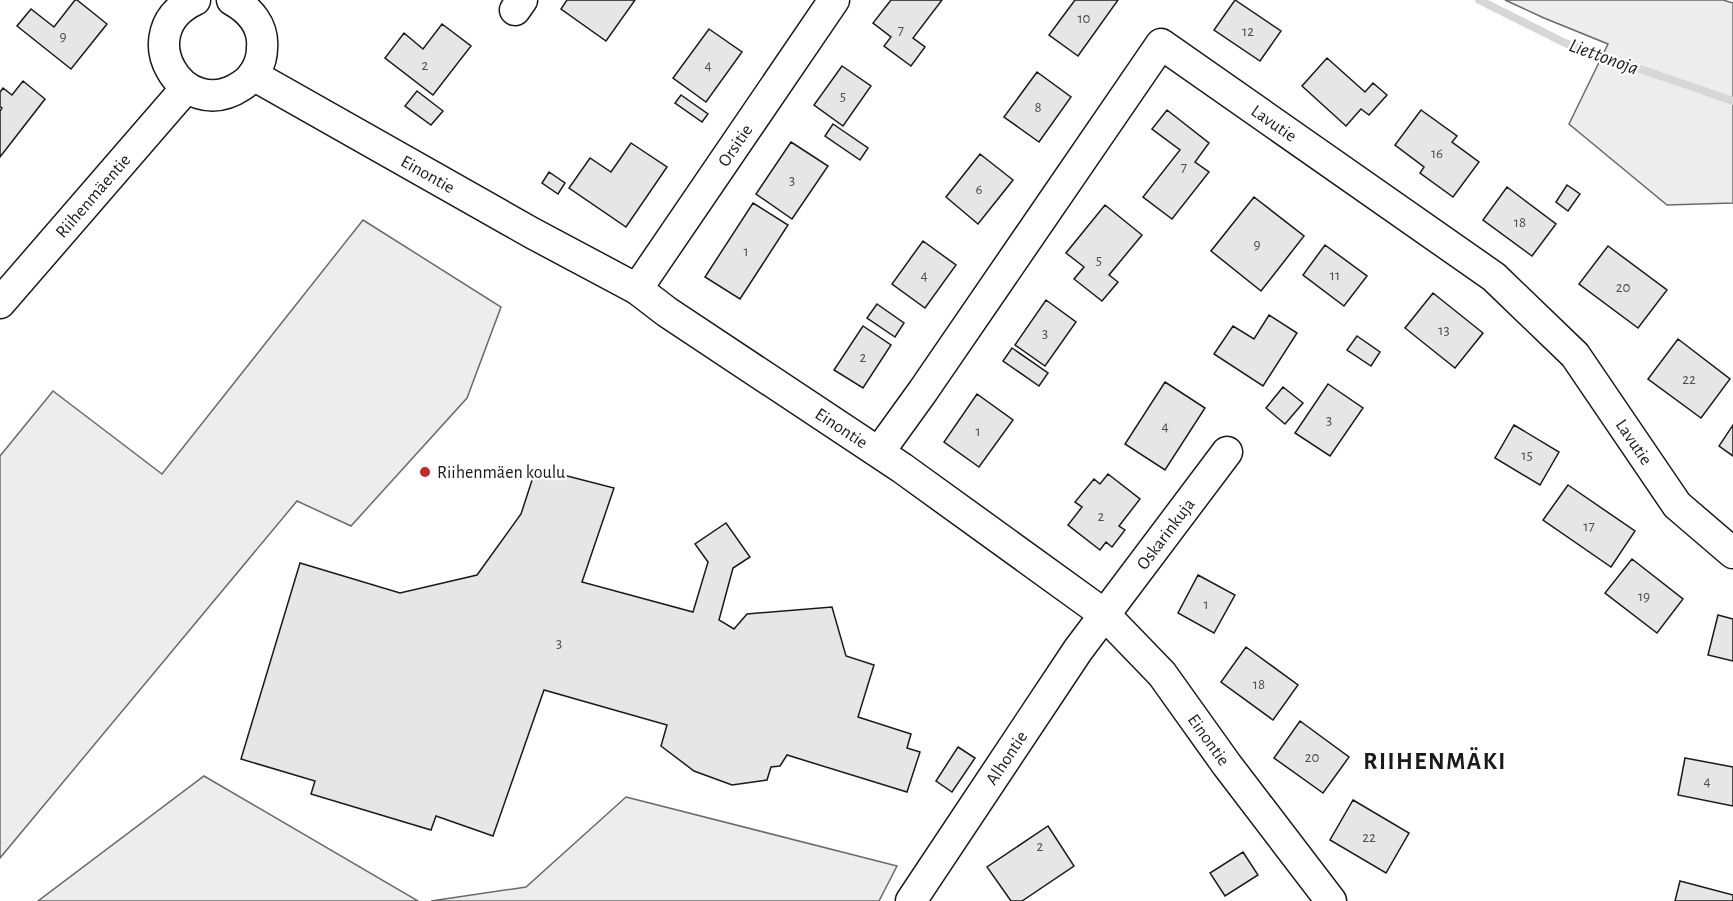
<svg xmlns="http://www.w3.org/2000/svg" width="1733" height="901" viewBox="0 0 1733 901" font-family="'Alegreya Sans',sans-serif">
<rect width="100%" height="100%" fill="#fff"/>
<path fill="#ededed" stroke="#6a6a6a" stroke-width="1.5" d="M1505 0H1723L1733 3V203L1667 205 1569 124 1608 44 1544 18Z
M363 220 501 307 467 398 351 526 297 501 0 858V456L53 391 162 474Z
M204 776 418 901H38Z
M626 797 897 866 879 901H431L526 887Z"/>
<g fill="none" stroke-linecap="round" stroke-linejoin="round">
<path stroke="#d7d7d7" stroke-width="8" d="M1479 0 1565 43 1733 101"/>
</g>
<path fill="#e6e6e6" stroke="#1a1a1a" stroke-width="1.5" d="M75 0H77L107 24 71 69 17 26 31 9 54 27Z
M567 0H635L606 41 561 9Z
M891 0H942L913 38 925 47 911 66 884 46 891 37 873 23Z
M1075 0H1118L1078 56 1049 35Z
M1235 0 1281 31 1260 61 1214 30Z
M442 24 471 46 433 95 385 58 404 33 423 49Z
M709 29 742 52 706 102 673 78Z
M1327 58 1365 92 1373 83 1387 95 1369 115 1361 109 1346 126 1302 86Z
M842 66 871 86 843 126 814 105Z
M1037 72 1071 97 1039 142 1004 117Z
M23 81 45 99 0 157V111L2 108 0 107V92L3 88 12 95Z
M417 91 443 111 431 125 405 106Z
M681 95 708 114 702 122 675 103Z
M1167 110 1209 143 1195 162 1209 172 1172 219 1143 197 1180 150 1152 129Z
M1421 110 1457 136 1452 142 1479 162 1453 197 1420 173 1424 167 1395 145Z
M833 124 868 148 860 160 825 136Z
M791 142 828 166 792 219 756 194Z
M631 143 667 167 626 227 569 188 590 158 611 172Z
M980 154 1013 180 978 224 946 197Z
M549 172 565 183 558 194 542 183Z
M1567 185 1580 194 1568 211 1556 202Z
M1507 187 1556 224 1532 256 1483 220Z
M1254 197 1304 236 1261 291 1211 251Z
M753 203 788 225 740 299 705 277Z
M1105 205 1142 235 1109 275 1118 282 1102 301 1074 279 1084 267 1066 253Z
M923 241 956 265 925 308 892 284Z
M1325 245 1367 276 1344 306 1303 275Z
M1608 246 1667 290 1638 328 1579 284Z
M1433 293 1483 333 1455 368 1405 328Z
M1046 300 1076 322 1045 366 1015 345Z
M877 304 904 323 895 337 867 318Z
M1269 315 1297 333 1263 386 1214 354 1233 326 1254 339Z
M863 326 891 345 863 388 834 370Z
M1357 336 1380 352 1371 366 1347 350Z
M1678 339 1730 379 1701 418 1648 379Z
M1012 348 1048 373 1039 386 1003 361Z
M1165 382 1205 408 1165 470 1125 444Z
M1328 384 1363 408 1330 456 1295 433Z
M1283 387 1303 403 1285 424 1266 408Z
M977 394 1013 420 979 467 944 442Z
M1514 425 1559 452 1540 485 1495 458Z
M1733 425V456L1719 446Z
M536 468 614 488 582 582 693 612 708 562 695 544 726 523 750 557 733 568 719 620 734 629 747 614 832 607 846 656 874 665 858 717 911 734 907 748 920 752 907 792 787 755 780 766 771 767 767 780 732 785 694 771 661 746 667 725 544 690 493 836 436 816 431 830 311 794 315 781 241 759 300 563 400 593 477 575 521 514Z
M1108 474 1140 499 1119 526 1125 530 1112 547 1106 542 1100 550 1068 525 1082 507 1075 502 1094 479 1100 484Z
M1568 485 1635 531 1611 567 1543 520Z
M1632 559 1683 599 1657 633 1605 593Z
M1198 575 1235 595 1214 633 1178 613Z
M1718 615 1733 619V661L1708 655Z
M1246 647 1298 685 1273 720 1221 682Z
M1300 721 1349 757 1323 793 1274 758Z
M958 747 975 758 952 792 936 781Z
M1685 758 1733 767V806L1678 795Z
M1353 800 1409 833 1386 873 1330 840Z
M1048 826 1074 866 1022 901H1011L987 867Z
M1243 852 1258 875 1225 896 1210 873Z
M1680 881 1733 895V901H1675Z"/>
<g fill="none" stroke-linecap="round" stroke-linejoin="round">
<defs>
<g id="minor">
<path d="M195 0C128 31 182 125 241 86 254 78 262 63 262 48 264 26 250 10 232 0"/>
<path d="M515 10 522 0"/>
<path id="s1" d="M253 75 532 233 637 289 667 312 902 468 1104 614 1162 674 1227 765 1331 901"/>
<path id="s2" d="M637 289 834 0"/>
<path id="s3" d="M0 303 186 88"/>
<path id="s4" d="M879 452 923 391 1161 44 1494 277 1575 355 1677 505 1733 553"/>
<path id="s5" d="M911 901 1078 650 1227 452"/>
</g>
</defs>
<use href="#minor" stroke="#1a1a1a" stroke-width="33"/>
<use href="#minor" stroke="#fff" stroke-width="30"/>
</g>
<circle fill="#c62828" stroke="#fff" stroke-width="2" cx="425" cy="472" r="6"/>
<g text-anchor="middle" stroke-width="4.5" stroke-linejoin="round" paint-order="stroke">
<g font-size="15" fill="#4d4d4d">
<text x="1084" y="23">10</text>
<text x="901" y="35">7</text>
<text x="1248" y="36">12</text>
<text x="63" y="41">9</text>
<text x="425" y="70">2</text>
<text x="708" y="70">4</text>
<text x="843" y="101">5</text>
<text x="1038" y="112">8</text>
<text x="1437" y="158">16</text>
<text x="1184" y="172">7</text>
<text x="792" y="185">3</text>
<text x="979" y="194">6</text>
<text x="1520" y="227">18</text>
<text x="1257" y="249">9</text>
<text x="746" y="256">1</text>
<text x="1099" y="265">5</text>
<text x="924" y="280">4</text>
<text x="1335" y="280">11</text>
<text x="1623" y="292">20</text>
<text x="1444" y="335">13</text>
<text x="1045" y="338">3</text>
<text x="863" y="362">2</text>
<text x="1689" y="384">22</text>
<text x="1329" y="425">3</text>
<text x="1165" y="431">4</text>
<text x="978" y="436">1</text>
<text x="1527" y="460">15</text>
<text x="1101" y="521">2</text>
<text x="1589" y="531">17</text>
<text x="1644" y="601">19</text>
<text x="1206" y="609">1</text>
<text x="559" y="648">3</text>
<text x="1259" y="689">18</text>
<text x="1312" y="762">20</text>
<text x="1707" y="786">4</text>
<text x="1369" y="842">22</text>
<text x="1040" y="851">2</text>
</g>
<g font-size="18" fill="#1a1a1a" stroke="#fff">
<text dy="6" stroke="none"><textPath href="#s4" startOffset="634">Lavutie</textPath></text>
<text dy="6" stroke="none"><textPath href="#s2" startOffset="174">Orsitie</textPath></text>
<text dy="6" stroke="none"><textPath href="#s1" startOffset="201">Einontie</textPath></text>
<text dy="6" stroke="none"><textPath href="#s3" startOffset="142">Riihenmäentie</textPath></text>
<text dy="6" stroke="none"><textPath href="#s1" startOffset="687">Einontie</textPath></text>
<text dy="6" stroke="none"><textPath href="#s4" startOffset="1120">Lavutie</textPath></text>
<text dy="6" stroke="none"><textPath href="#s5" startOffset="447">Oskarinkuja</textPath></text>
<text dy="6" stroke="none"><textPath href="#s1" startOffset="1173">Einontie</textPath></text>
<text dy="6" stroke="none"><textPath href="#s5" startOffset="172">Alhontie</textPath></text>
</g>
<g font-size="18" fill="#1a1a1a" stroke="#fff" text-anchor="start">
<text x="437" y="478">Riihenmäen koulu</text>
</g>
<g font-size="20" font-style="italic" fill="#1a1a1a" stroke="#fff">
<text transform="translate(1604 56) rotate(20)" y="7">Liettonoja</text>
</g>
<g font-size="24" font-weight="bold" letter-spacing="1.5" fill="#1a1a1a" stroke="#fff">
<text x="1435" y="769">RIIHENMÄKI</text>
</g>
</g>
</svg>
